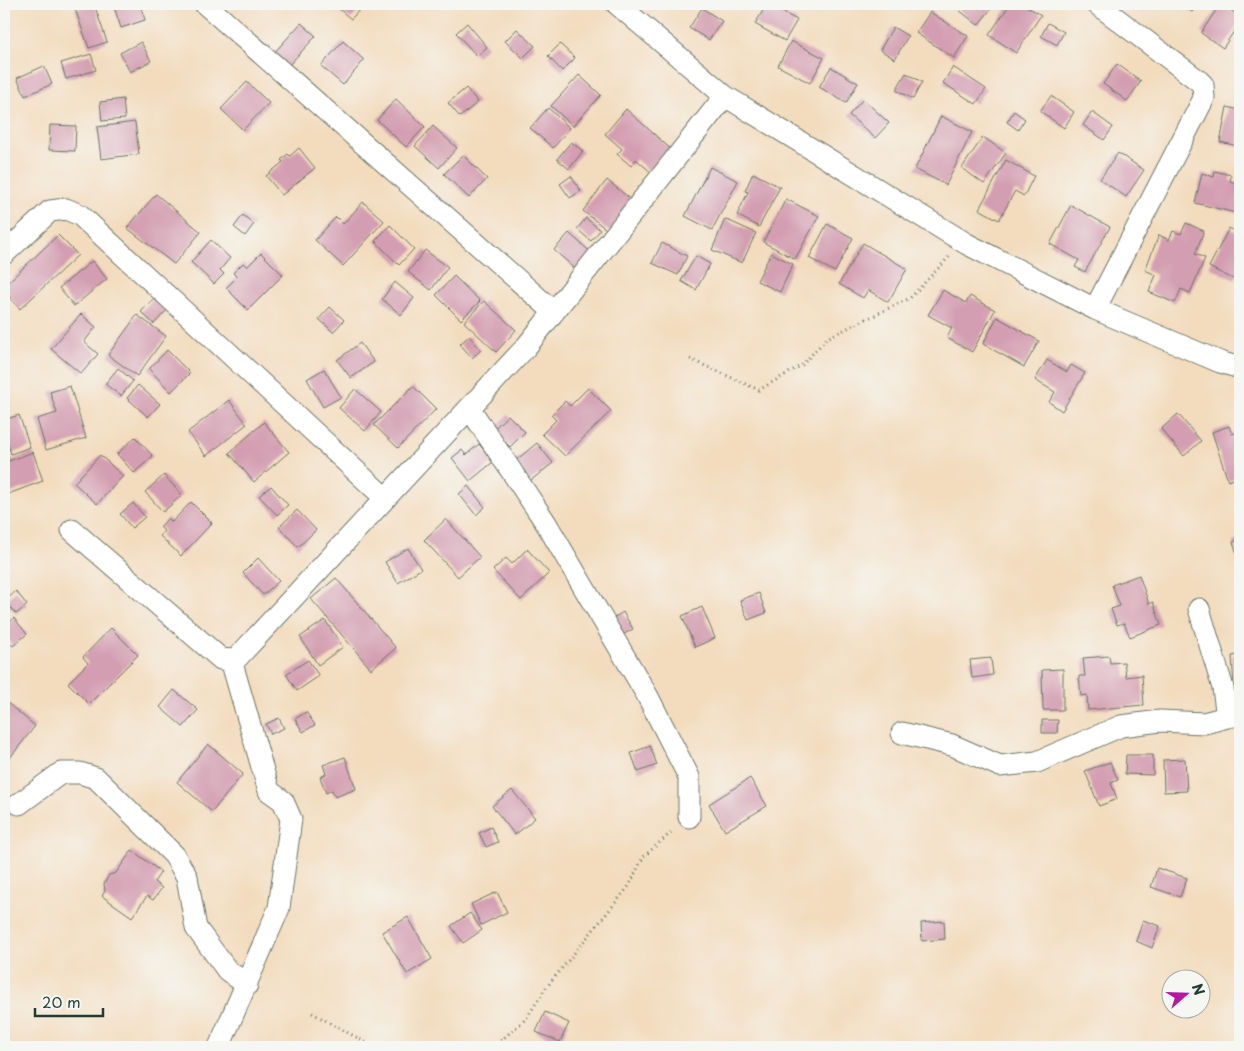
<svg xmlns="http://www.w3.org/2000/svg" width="1244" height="1051" viewBox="0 0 1244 1051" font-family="'Playpen Sans',sans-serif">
<rect width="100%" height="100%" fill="#f6f6f2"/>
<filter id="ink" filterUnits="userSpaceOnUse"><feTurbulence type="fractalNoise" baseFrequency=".02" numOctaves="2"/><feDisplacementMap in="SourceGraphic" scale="10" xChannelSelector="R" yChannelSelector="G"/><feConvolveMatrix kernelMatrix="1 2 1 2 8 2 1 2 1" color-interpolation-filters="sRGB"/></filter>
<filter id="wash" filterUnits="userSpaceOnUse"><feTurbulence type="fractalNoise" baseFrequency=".0096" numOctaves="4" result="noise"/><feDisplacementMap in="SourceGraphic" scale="20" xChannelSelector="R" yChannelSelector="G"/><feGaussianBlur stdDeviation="1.12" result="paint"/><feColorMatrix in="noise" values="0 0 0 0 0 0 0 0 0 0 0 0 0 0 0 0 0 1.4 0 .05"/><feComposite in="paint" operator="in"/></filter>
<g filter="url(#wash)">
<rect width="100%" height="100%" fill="#f3dcbe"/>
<g id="blocks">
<path fill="#d39eb1" d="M94 4 107 42 89 48 75 9Z
M113 4H140L145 20 121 28Z
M333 4H365L351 19Z
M767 4 797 20 785 41 755 24Z
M964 4H995L978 25 959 10Z
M1010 4H1023L1041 15 1016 53 989 35Z
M1181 4H1199L1192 12Z
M1220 4 1240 16V22L1223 48 1201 33Z
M702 8 722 21 709 40 689 28Z
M930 12 968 36 954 58 916 33Z
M301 23 316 36 288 66 274 53Z
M467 23 487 47 477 56 456 33Z
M1048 23 1064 32 1057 45 1041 36Z
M893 27 908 36 895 59 880 50Z
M517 29 535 46 523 58 505 41Z
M343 41 364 60 343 85 321 66Z
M791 41 824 58 810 83 778 66Z
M141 42 151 61 130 72 120 53Z
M560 44 575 58 562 71 548 56Z
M91 54 96 70 66 79 61 63Z
M1117 64 1141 81 1127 101 1103 84Z
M44 66 52 84 25 96 17 78Z
M831 67 858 83 846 103 819 87Z
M953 67 986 89 976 104 943 83Z
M906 73 922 82 913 99 896 90Z
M579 75 601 95 573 126 551 106Z
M247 82 269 103 243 130 221 109Z
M466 88 478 102 460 117 448 103Z
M1051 96 1074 112 1064 128 1040 111Z
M123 99 125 119 102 121 100 102Z
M396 99 425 127 406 147 377 120Z
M863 99 889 123 875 138 849 115Z
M1227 107 1240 110 1238 146 1220 142Z
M548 108 570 128 553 148 530 128Z
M626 109 674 152 654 175 636 159 631 166 617 154 622 149 605 134Z
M1014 111 1025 119 1018 130 1007 122Z
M1092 112 1113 127 1104 140 1083 125Z
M941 116 972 132 946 185 915 169Z
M135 122 139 154 101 159 97 127Z
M50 125 76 126 75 151 49 150Z
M433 126 457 148 439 168 415 146Z
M983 137 1006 153 984 184 962 168Z
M571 142 583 151 569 169 557 159Z
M299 148 315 168 282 195 266 176 283 162 281 160 288 154 290 156Z
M1118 153 1144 170 1126 197 1100 179Z
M463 155 487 179 469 198 444 174Z
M1006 160 1034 176 1024 196 1015 191 999 220 979 209Z
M710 167 738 181 712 230 685 216Z
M1215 171 1231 175 1230 181 1240 184V214L1195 203 1202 173 1214 177Z
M753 173 780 187 759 227 737 215 748 192 745 191Z
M571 176 581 191 570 198 560 184Z
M607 180 633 201 610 232 583 211Z
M156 194 201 232 174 264 127 228Z
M786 199 819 216 795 259 763 242Z
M363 202 384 221 343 266 315 240 336 217 343 224Z
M1071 205 1110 227 1085 272 1075 267 1079 260 1050 244Z
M243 215 254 224 245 236 234 227Z
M586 218 600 230 591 241 577 229Z
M725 219 756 233 742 263 712 250Z
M1186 223 1204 231 1195 254 1205 258 1190 293 1181 289 1175 303 1149 292 1156 275 1145 270 1159 235 1169 240 1173 231 1181 234Z
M827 224 853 238 835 272 809 258Z
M390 225 414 249 399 265 375 241Z
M1229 228 1240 234V269L1235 280 1209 267Z
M569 233 594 255 579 272 554 250Z
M58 235 78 255 20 309 4 291V286Z
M211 240 230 258 220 270 224 274 214 284 191 262Z
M662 243 687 256 678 275 652 263Z
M863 243 907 269 888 302 868 290 863 298 839 284Z
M425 250 448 267 431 290 408 272Z
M261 253 283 275 248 310 226 288 237 277 233 273 243 263 247 267Z
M771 253 793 264 780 292 757 281Z
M696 256 710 264 696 290 681 281Z
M92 261 107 279 74 306 59 288Z
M454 276 480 301 461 320 436 295Z
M395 282 414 298 401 315 382 299Z
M943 290 966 303 970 296 995 310 972 352 947 338 952 328 928 315Z
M155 297 168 309 154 324 141 312Z
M484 301 516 330 496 352 464 322Z
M330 307 344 320 333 332 319 319Z
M81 314 96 327 84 342 98 354 81 374 51 349Z
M137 315 166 336 137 376 108 355Z
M997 317 1039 341 1024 367 983 344Z
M469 336 481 350 472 358 460 344Z
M360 343 374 362 351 378 337 360Z
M167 350 190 373 171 392 149 369Z
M1047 360 1067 372 1071 365 1085 373 1062 411 1049 402 1055 392 1035 380Z
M118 368 133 381 121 396 105 384Z
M324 369 341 397 323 407 307 379Z
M138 385 160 404 148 417 127 398Z
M70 386 86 438 46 450 37 419 57 413 50 392Z
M413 386 436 409 398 448 374 425Z
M588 388 611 411 565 456 542 434 556 420 551 415 565 401 570 406Z
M355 389 381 412 365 431 339 408Z
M229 400 247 424 206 456 188 432Z
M1178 414 1201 441 1184 456 1161 429Z
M19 415 30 447 11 454 4 432V420Z
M508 415 525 432 510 447 493 430Z
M264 422 289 452 254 482 229 453Z
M1229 426 1232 434 1240 431V477L1228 481 1212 432Z
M135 437 153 456 134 473 117 454Z
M537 443 553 463 530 481 515 461Z
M479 444 493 462 470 481 452 458 462 450 466 455Z
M6 451 9 461 33 452 43 481 8 494 4 483V452Z
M100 455 123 476 97 504 74 483Z
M164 475 182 495 163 512 145 492Z
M271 486 288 505 277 515 259 496Z
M468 486 485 507 476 515 459 494Z
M191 502 212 523 181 556 160 536 164 531 160 527 168 518 172 522Z
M133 503 145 517 132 528 120 514Z
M297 510 316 530 298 547 279 527Z
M446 519 480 557 458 577 424 540Z
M1240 539V562L1233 542Z
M408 548 421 569 398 583 385 562Z
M527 549 549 573 521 600 493 570 506 558 512 564Z
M258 558 279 581 263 595 243 573Z
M1139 575 1149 604 1153 602 1161 625 1130 637 1124 623 1117 625 1111 609 1120 606 1112 585Z
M336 578 396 648 371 669 311 599Z
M16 591 27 605 16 614 5 601Z
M759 593 766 613 748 620 740 600Z
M702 607 715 638 695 647 682 616Z
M623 612 633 629 619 637 609 621Z
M14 618 27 634 13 646 4 634V627Z
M325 620 343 647 318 665 300 637Z
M111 628 138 655 89 704 68 683 88 663 83 657Z
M1240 655V687H1234L1232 656Z
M1109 656 1110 663 1124 662 1126 677 1142 675 1144 705 1088 710 1087 695 1081 696 1079 676H1085L1083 658Z
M991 658 993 675 972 678 970 660Z
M308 660 319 676 297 691 286 674Z
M1063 669V710H1043L1042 670Z
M174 690 198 710 183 727 160 707Z
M4 700 35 726 9 759 4 755Z
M306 712 315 725 303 732 295 719Z
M279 718 284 728 271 734 266 724Z
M1042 720H1058L1057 733H1042Z
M208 744 243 774 212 812 177 782Z
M650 746 657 765 638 772 631 753Z
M1126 755H1153V775L1125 774Z
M345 757 356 789 335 797 332 790 326 793 320 777 326 774 323 765Z
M1185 759 1187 791 1164 792 1163 760Z
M1110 762 1118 780 1111 783 1117 799 1099 806 1085 771Z
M750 778 767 806 725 831 709 804Z
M512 790 535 818 515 835 492 806Z
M491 827 498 842 486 847 479 833Z
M132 850 161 872 154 882 162 888 153 900 147 896 132 917 102 896 105 891 104 884 109 875 116 873Z
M1157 868 1187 878 1180 897 1151 887Z
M497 892 507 912 481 925 471 904Z
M470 913 482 930 463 943 451 926Z
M408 917 432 959 407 974 382 932Z
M1143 920 1160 926 1152 948 1136 941Z
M944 921 945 939 922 941 921 923Z
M545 1012 569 1023 560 1042 536 1032Z"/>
</g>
</g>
<g filter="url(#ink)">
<use href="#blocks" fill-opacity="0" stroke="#697564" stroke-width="1"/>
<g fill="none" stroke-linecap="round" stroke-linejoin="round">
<defs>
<path id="street" d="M205 4 554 312
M617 4 725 96 967 244 1095 309 1220 362 1240 368
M4 254 50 211 66 209 80 215 385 498
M1095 309 1204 98 1203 85 1199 81 1097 4
M470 409 546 523 647 695 689 777V817
M72 530 221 659 231 660 238 657 526 347 725 96
M1199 609 1223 688 1227 717 1240 715
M902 733 952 745 1000 766 1037 762 1121 726 1160 721 1204 723 1227 717
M19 804 61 773H80L96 778 174 855 187 877 196 928 227 970 247 985
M219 1047 279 908 291 819 283 801 269 791 231 660"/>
</defs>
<use href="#street" stroke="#697564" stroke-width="23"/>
<path stroke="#697564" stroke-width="3" stroke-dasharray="1 4" stroke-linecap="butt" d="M690 359 759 390 802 365 827 338 910 298 949 257
M312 1013 374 1047
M493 1047 526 1019 545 989 629 886 643 857 673 831"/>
<use href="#street" stroke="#fff" stroke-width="21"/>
</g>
</g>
<rect width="1244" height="1051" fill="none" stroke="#f6f6f2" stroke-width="20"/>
<g transform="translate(1186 994) rotate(70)"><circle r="24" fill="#f6f6f2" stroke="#a0aca6"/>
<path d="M0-4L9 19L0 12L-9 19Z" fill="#b5179e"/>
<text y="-8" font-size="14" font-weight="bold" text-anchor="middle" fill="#1f3d34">N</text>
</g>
<path d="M35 1008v8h68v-8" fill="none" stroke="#1f3d34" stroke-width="2.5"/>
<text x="42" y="1008" font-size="15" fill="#1f3d34" stroke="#f6f6f2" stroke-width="4" paint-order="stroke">20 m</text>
</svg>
